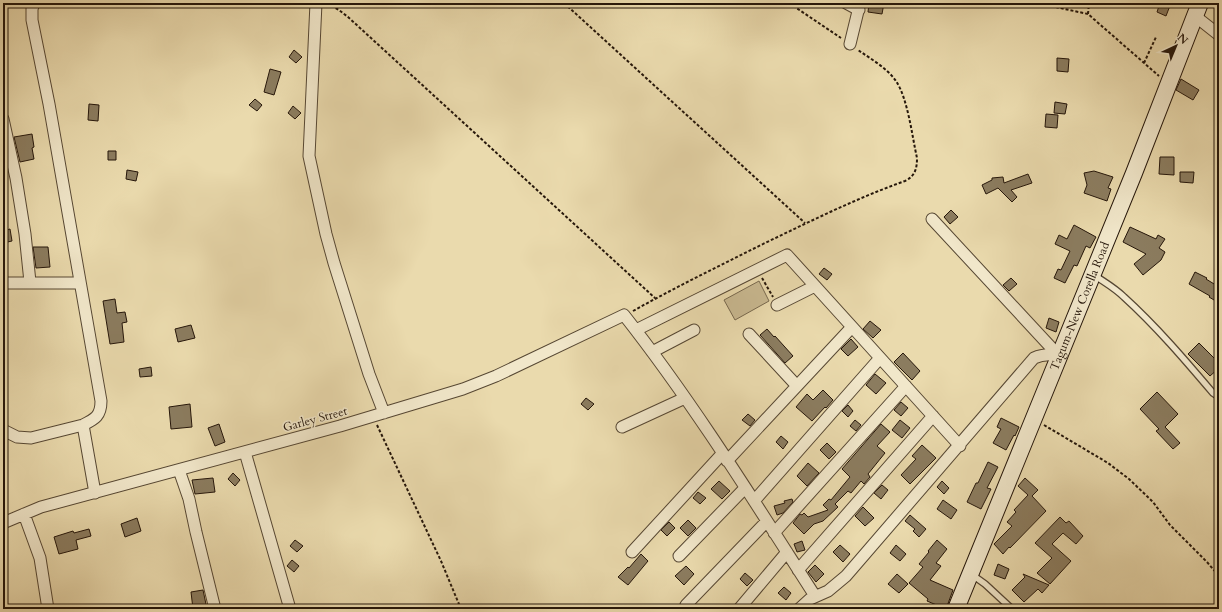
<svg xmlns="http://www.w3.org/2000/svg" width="1222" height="612" viewBox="0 0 1222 612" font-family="Cardo,serif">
<rect width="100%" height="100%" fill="#eadaad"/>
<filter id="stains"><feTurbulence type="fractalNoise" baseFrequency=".005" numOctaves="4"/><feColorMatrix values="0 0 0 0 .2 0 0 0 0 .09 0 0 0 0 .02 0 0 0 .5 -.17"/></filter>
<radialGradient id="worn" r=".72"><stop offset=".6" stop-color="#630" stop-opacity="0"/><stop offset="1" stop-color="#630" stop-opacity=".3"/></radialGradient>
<path fill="#c9b991" stroke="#77684e" d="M759 281 769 301 735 320 724 300Z"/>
<path fill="#8b7c5f" stroke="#25160a" d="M869 3H884L882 14 868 12Z
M1160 3H1171L1166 16 1157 12Z
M294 50 302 57 296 63 289 57Z
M1057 58 1069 59 1068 72 1057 71Z
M270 69 281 72 274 95 264 92Z
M1181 79 1199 90 1193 100 1176 90Z
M255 99 262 105 257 111 249 105Z
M1055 102 1067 104 1065 114 1054 113Z
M89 104 99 105 98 121 88 120Z
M293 106 301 113 295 119 288 113Z
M1046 114 1058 115 1057 128 1045 127Z
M32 134 34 147 32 148 34 159 20 162 14 137Z
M108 151H116V160H108Z
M1160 157H1174V175L1159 174Z
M127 170 138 172 136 181 126 179Z
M1094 171 1113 177 1108 188 1111 189 1107 201 1084 193 1087 185 1084 173Z
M1180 172H1194L1193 183 1180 182Z
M1028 174 1032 183 1011 190 1017 197 1012 202 998 188 986 194 982 185 992 180V178L1003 177 1004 183Z
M951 210 958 217 950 224 944 217Z
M1074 225 1096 237 1090 248 1086 246 1077 266 1074 265 1065 283 1054 278 1058 269 1061 270 1070 251 1055 244 1059 235 1067 239Z
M1130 227 1156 239 1158 235 1165 239 1159 248 1165 252 1161 260 1143 275 1134 264 1146 254 1123 242Z
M10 229 12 241 3 243V231Z
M33 247H48L50 267 36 268Z
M824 268 832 274 827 280 819 274Z
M1195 272 1207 278 1206 279 1219 287V303L1209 297 1210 296 1189 284Z
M1011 278 1017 284 1009 291 1003 285Z
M115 299 117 313 125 312 127 322 122 323 124 342 110 344 103 301Z
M1049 318 1059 322 1056 332 1046 328Z
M870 321 881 330 873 338 863 329Z
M191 325 195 338 178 342 175 329Z
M767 329 774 337 775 336 793 356 785 363 760 335Z
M851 339 858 347 848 356 841 349Z
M1199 343 1219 363V368L1210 376 1188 354Z
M903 353 920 371 912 380 894 362Z
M151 367 152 376 140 377 139 369Z
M875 374 886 383 876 394 866 385Z
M823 390 833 400 826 408 825 407 812 421 796 407 807 394 813 400Z
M1157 392 1178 414 1165 427 1180 443 1173 449 1156 431 1159 429 1140 409Z
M586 398 594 404 588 410 581 404Z
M901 402 908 408 901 416 894 410Z
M190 404 192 427 171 429 169 407Z
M848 405 853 411 848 417 842 411Z
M748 414 755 420 750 426 742 420Z
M1001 418 1019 427 1015 436 1014 435 1006 450 993 443 1001 429 997 427Z
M855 420 861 425 856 431 850 426Z
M900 420 910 428 902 438 892 430Z
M219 424 225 442 215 446 208 428Z
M881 424 890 432 877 446 885 453 868 474 870 477 864 484 861 481 851 493 848 491 835 504 838 507 823 521 814 524 804 534 793 523 800 514 802 515 804 513 808 517 828 510 823 505 829 499 831 500 850 477 842 469Z
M781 436 788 442 783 449 776 442Z
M827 443 836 452 829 459 820 450Z
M922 445 936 458 910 484 901 475 916 459 912 456Z
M988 462 998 467 987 488 991 489 981 509 967 502 976 483H978Z
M808 463 819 473 807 486 797 476Z
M233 473 240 480 235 486 228 479Z
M213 478 215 492 195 494 192 480Z
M1025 478 1038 490 1032 496 1046 511 1010 548 1009 547 1003 554 994 544 1012 526 1007 522 1016 512 1014 510 1028 495 1018 486Z
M719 481 730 491 722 499 711 489Z
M942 481 949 488 944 494 937 487Z
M882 485 888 490 881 499 874 493Z
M698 492 706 498 700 504 693 498Z
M792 499 793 502 783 513 777 515 774 506 785 503 784 501Z
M943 500 957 510 951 519 937 509Z
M863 507 874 518 865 526 855 516Z
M910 515 926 529 919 537 913 531 915 529 905 521Z
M1060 517 1066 523 1069 521 1083 536 1076 544 1063 533 1052 544 1071 561 1050 584 1037 573 1052 558 1035 543Z
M137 518 141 531 125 537 121 524Z
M688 520 696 528 688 536 680 528Z
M669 522 675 528 667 536 661 530Z
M89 529 91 536 76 540 78 549 59 554 54 537 73 531 74 533Z
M295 540 303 546 297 552 290 546Z
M937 540 947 549 936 563 941 566 930 580 953 590 946 609 927 601 928 599 909 583 923 567 919 564 929 552 928 551Z
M802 541 805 550 797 552 794 544Z
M840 545 850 554 843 562 833 552Z
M896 545 906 554 900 561 890 553Z
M641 554 648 561 628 585 618 577 628 567 629 568Z
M292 560 299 566 294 572 287 566Z
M998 564 1009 569 1005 579 994 575Z
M815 565 824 574 816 582 808 572Z
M686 566 694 574 684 585 675 576Z
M745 573 753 580 747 586 740 579Z
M897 574 908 584 899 593 888 584Z
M1023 574 1049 585 1042 593 1038 589 1024 602 1012 590 1025 577Z
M784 587 791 593 786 600 778 593Z
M203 590 207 609H193L191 592Z"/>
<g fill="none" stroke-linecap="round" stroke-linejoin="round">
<defs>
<path id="service" d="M1094 275C1104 282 1115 288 1124 297 1156 326 1185 360 1213 393L1219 397
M971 574 985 584 1012 609"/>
<path id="minor" d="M316 3 309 156 326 234 334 263 369 374 384 413
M846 3 859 10
M1195 16 1219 35
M850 44 860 3
M3 119 16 178 25 234 30 282
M932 219 1059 356
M3 283H80
M777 305 815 286
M636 330 787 255 960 446
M749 334 797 386
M652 352 694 330
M83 425 95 493
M622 427 685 398
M3 430 17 437 31 438 83 425C95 419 101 416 101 401L49 104 32 20V9L34 3
M245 452 290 609
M727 461 852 327
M179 470 189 499 196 532 215 609
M754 501 880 358
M24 514 40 558 48 609
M3 523 41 507 340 426 463 389 496 376 624 315C694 404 754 501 815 596
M774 533 906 386
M632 552 722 454
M679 556 745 488
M798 570 933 416
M686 605 767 521
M739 609 787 552
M799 609 810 599 828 591 846 576 1034 358C1043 354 1050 354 1059 356"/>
<g id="secondary">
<path id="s1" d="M956 609 1134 173 1200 3"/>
</g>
</defs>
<use href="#service" stroke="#564733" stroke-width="8"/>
<use href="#minor" stroke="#564733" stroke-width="13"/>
<use href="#secondary" stroke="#25160a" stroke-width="18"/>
<path stroke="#25160a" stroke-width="2" stroke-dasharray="3 2" stroke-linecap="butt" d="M327 3 339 10 348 17 655 298
M564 3 805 223
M789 3 841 38
M1046 5 1088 14 1159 76
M1088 14 1089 3
M1144 63 1156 37
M762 278 773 297
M633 311C676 287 721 265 765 243 811 221 857 198 905 181 915 176 917 169 917 158 912 136 908 99 896 81 887 68 871 59 858 50
M377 425 441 561 461 609
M1044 425 1108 463 1129 479 1153 502 1170 525 1207 562 1219 576"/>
<use href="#service" stroke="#f1e7ca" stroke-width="5.5"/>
<use href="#minor" stroke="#f1e7ca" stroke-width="11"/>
<use href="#secondary" stroke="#f1e7ca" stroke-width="16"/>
</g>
<g text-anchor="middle" stroke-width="3" stroke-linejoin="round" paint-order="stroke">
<g font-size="12" fill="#25160a" stroke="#f1e7ca">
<text dy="4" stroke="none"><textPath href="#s1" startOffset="327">Tagum-New Corella Road</textPath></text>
<text transform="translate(315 419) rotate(-15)" y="4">Garley Street</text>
</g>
</g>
<rect width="1222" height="612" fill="none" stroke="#eadaad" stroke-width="16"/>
<rect x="4" y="4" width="1214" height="604" fill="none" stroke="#25160a" stroke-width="2"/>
<rect x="8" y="8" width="1206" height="596" fill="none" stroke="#25160a"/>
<g transform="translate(1176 46) rotate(44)" stroke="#f1e7ca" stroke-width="3" paint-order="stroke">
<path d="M0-3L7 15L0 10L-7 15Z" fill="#25160a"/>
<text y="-6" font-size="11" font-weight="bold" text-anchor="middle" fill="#25160a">N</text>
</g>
<rect width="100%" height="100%" filter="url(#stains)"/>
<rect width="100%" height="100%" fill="url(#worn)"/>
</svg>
